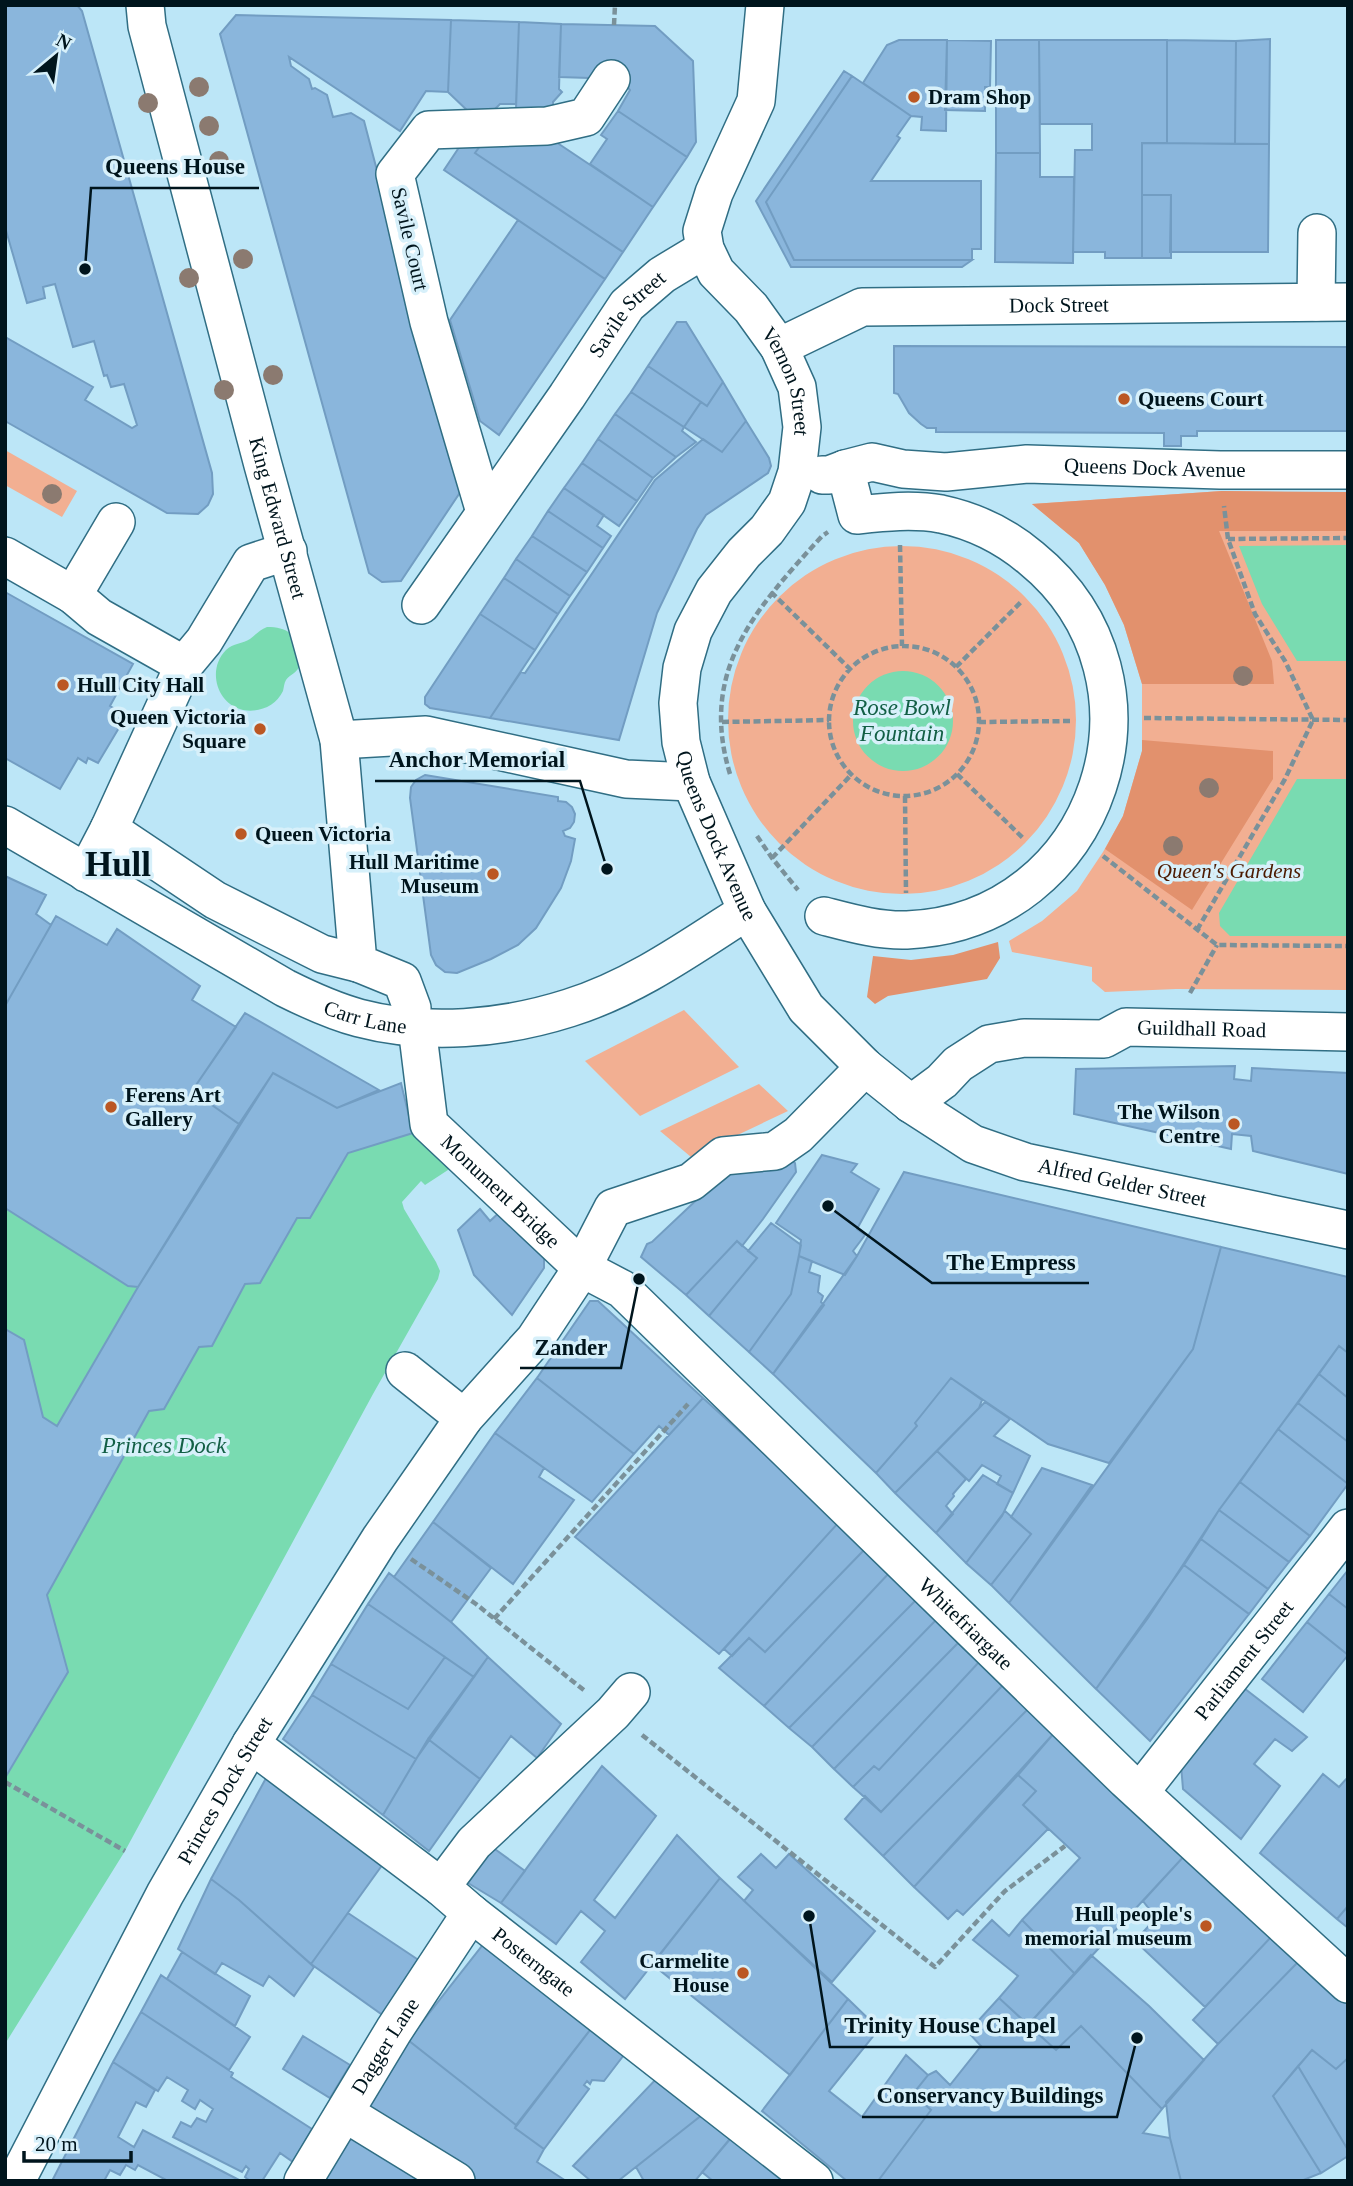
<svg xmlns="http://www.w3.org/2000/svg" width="1353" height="2186" viewBox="0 0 1353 2186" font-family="'Times New Roman',serif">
<rect width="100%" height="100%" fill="#d7f0fa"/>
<path fill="#bce6f7" d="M5 5H1348V2181H5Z"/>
<path fill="#f2af92" d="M5 450 77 491 62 517 5 485Z
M1222 491 1348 493V990L1176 989 1105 992 1092 981V967L1012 952 1009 941 1042 921 1077 891 1103 852 1123 816 1142 751V684L1124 625 1105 585 1079 543 1032 504Z
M728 720a174 174 0 1 1 348 0a174 174 0 1 1-348 0Z
M684 1010 739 1067 640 1116 585 1061Z
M759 1084 788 1111 691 1157 660 1131Z"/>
<path fill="#e2916d" d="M1222 491 1348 492V531H1219L1272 661 1274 684H1142L1124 625 1105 585 1079 543 1032 504Z
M1142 740 1273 751V779L1192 910 1105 849 1123 816 1142 751Z
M998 942 1000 958 987 979 888 996 875 1004 867 997 873 956 911 960 953 955Z"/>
<path fill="#79dbb1" d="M1348 545V661H1297L1262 604 1239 546Z
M267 627C287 627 297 634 299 654 300 657 301 662 300 664 298 673 290 674 286 680 284 683 284 687 283 691 276 706 259 713 243 710 216 704 207 669 226 650 233 643 243 644 250 639 256 634 260 630 267 627Z
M853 721a50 50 0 1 1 100 0a50 50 0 1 1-100 0Z
M1297 779H1348V936H1230L1220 926 1219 913Z
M262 1090 361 1149 413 1133 448 1166V1170L425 1185 421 1181 402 1202 404 1209 436 1262 440 1271 438 1279 373 1394 125 1851 5 2044V1208L128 1286 138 1287Z"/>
<path fill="#8ab6dc" stroke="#729dc2" stroke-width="2" d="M5 5H77L82 11 212 473 213 494 208 505 198 514 167 513 5 421V337L93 387 85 400 132 428 137 425 124 384 111 387 107 375 104 376 94 341 73 347 55 284 43 287 45 298 27 303 5 227Z
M236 15 451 20 448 92 426 91 400 131 289 57 291 66 309 79 312 89 315 88 327 95 333 117 351 113 364 121 461 491 401 581 382 582 369 573 220 34Z
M451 20 519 22 516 104H500L489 115 471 114 448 92Z
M519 22 561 24 559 89 562 92 553 102V110L516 109Z
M561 24 655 26 693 61 696 142 687 157 618 111 630 90 621 79 559 77Z
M1270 39 1269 144H1235L1236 41Z
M899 40H947L946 131 921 130 922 117 911 116 863 83 887 45Z
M947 40 991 41 990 87H985V111L945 110Z
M996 40H1039L1040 153H996Z
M1039 40H1167V143H1142V258H1105V252H1073L1075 150H1092V124H1040Z
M1167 40 1236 41 1235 144 1167 143Z
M844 71 852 76 766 202 794 260H972L962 267H791L756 201Z
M852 76 911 116 897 136 900 138 871 181H981V249H972V260H794L766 202Z
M618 111 687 157 653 207 590 164 607 139 601 135Z
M541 132 653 207 623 252 475 153 486 138Z
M486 138 475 153 623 252 605 279 444 170 464 140Z
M1142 143 1269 144 1268 252H1170L1171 195H1142Z
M996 153H1040V177H1074L1073 263 995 262Z
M1142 195H1171V258H1142Z
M518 220 605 279 499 435 480 421 450 320Z
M677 322H686L723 382 707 406 648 366Z
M894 346 1348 347V431H1197V436H1181V446H1164V433L936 432V428H927L921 424 909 413 898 394 894 393Z
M648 366 701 402 684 427 631 392Z
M723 382 746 421 722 452 684 427 701 402 707 406Z
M631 392 684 427 682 431 696 442 676 457 615 414Z
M615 414 676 457 653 478 598 439Z
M746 421 769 458 771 466 768 473 706 515 697 529 657 613 619 740 490 718 521 672 525 673 655 480 703 439 722 452Z
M598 439 653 478 637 501 582 463Z
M582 463 637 501 619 526 564 488Z
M564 488 604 515 597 526 611 536 603 548 548 511Z
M548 511 603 548 587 572 532 536Z
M532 536 587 572 570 596 516 559Z
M516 559 570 596 558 614 504 578Z
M504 578 558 614 535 650 480 614Z
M5 592 133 664 110 706 115 709 112 714 123 721 98 763 88 758 86 763 78 758 60 789 5 758Z
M480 614 535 650 490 718 430 708 425 704V697Z
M425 775 558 797V801L566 802 572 807 575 814 574 822 570 828 563 831 565 836 575 839 571 861 561 888 536 928 518 945 491 959 457 973 445 972 436 965 431 955 410 798 411 787 416 780Z
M5 876 46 895 36 914 51 925 5 1006Z
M56 916 107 945 117 929 200 986 192 1000 236 1027 192 1091 239 1124 138 1287 128 1286 5 1208V1006Z
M245 1013 379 1090 337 1108 273 1073 239 1124 192 1091Z
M1235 1066 1234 1079 1251 1081 1252 1068 1348 1073V1174L1253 1151 1251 1136 1232 1134 1231 1149 1074 1114 1076 1069Z
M273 1073 337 1108 401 1083 413 1133 348 1153 310 1218H297L260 1283 245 1284 212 1346 199 1347 164 1409 149 1411 47 1595 68 1672 5 1778V1329L24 1340 43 1417 57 1426 138 1287Z
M822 1155 857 1164 851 1172 879 1189 857 1229 865 1235 853 1251 857 1256 845 1275 799 1256 801 1240 776 1223Z
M790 1160 795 1163 796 1172 763 1219 742 1246 737 1241 686 1295 641 1257 647 1244 652 1242 723 1175Z
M904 1172 1221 1247 1193 1349 1109 1463 1048 1444 951 1378 915 1423 917 1426 876 1473 773 1374 857 1256Z
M480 1209 490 1221 502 1210 544 1254V1268L512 1315 474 1275 458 1230Z
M771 1223 801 1245 791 1294 749 1352 709 1316 757 1258 748 1251Z
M737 1241 757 1258 709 1316 686 1295Z
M1221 1247 1348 1277V1353L1339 1346 1219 1510 1148 1618 1096 1689 1009 1603 1193 1349Z
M799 1256 812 1261 809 1272 820 1276 818 1292 823 1296 821 1302 824 1305 773 1374 749 1352 791 1294Z
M590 1301H598L703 1398 669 1435 659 1426 634 1454 537 1378Z
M1339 1346 1348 1353V1398L1319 1374Z
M1319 1374 1348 1398V1442L1298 1403Z
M537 1378 634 1454 592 1502 495 1433Z
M951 1378 982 1400 979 1408 895 1493 876 1473 917 1426 915 1423Z
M703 1398 839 1522 719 1654 575 1537Z
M985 1402 1010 1419 994 1436 1030 1456 1013 1493 997 1484 1001 1476 982 1465 969 1481 937 1451Z
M1298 1403 1348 1442V1484L1278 1429Z
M1278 1429 1348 1484 1310 1536 1240 1482Z
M495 1433 544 1468 539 1477 574 1500 513 1584 433 1522Z
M937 1451 966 1479 953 1494 954 1496 946 1506 953 1514 936 1533 895 1493Z
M1042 1468 1092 1485 1009 1603 991 1585 1031 1534 1011 1517Z
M983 1475 1013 1493 1002 1516 966 1563 936 1533Z
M1240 1482 1310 1536 1289 1562 1219 1510Z
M1219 1510 1289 1562 1268 1589 1201 1539Z
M1005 1511 1031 1534 991 1585 966 1563Z
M433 1522 491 1568 451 1622 394 1577Z
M839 1522 866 1548 765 1652 749 1638 732 1656 724 1649Z
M1201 1539 1268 1589 1249 1614 1184 1565Z
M866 1548 891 1571 764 1706 719 1668 749 1638 765 1652Z
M1184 1565 1249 1614 1150 1741 1096 1689Z
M1348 1570V1609L1329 1594Z
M891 1571 918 1598 789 1728 764 1706Z
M389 1573 451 1622 488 1657 474 1677 368 1604Z
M1329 1594 1348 1609V1655L1307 1622Z
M918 1598 936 1620 812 1747 789 1728Z
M368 1604 445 1657 408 1709 331 1664Z
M936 1620 958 1643 834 1769 812 1747Z
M1307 1622 1348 1655 1303 1712 1262 1679Z
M958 1643 979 1662 879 1770 874 1766 853 1787 834 1769Z
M445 1657 474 1677 416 1759 312 1695 331 1664 408 1709Z
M488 1657 561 1724 537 1758 511 1736 480 1779 428 1739Z
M979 1662 1003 1685 881 1812 853 1787 874 1766 879 1770Z
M1003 1685 1028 1709 883 1856 845 1819 865 1796 881 1812Z
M1240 1685 1307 1737 1292 1751 1275 1739 1254 1764 1280 1786 1241 1839 1183 1789 1180 1753Z
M312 1695 416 1759 383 1815 283 1739Z
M1028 1709 1055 1732 914 1887 883 1856Z
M1055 1732 1186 1854 1075 1974 1022 1920 1080 1858 1023 1805 1036 1791 1018 1775Z
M428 1739 480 1779 429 1851 383 1815Z
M602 1766 656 1816 594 1900 615 1918 677 1835 720 1878 625 1999 581 1962 605 1931 581 1911 556 1944 501 1903Z
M271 1769 388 1857 311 1964 239 1900 211 1879Z
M1323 1774 1339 1787 1348 1777V1906L1337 1919 1260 1853Z
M1018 1775 1036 1791 1023 1805 1048 1829 963 1915 957 1910 948 1919 914 1887Z
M492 1847 525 1871 501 1903 468 1883Z
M761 1854 776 1868 789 1854 875 1931 832 1982 744 1901 753 1890 738 1877Z
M1186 1854 1273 1935 1205 2007 1135 1941 1156 1918 1143 1901Z
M720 1878 848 1999 790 2075 652 1964Z
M211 1879 239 1900 314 1967 294 1996 269 1976 263 1986 222 1963 215 1974 178 1949Z
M1348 1906V1928L1337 1919Z
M348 1913 420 1961 384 2016 311 1964Z
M992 1920 1009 1936 1022 1920 1075 1974 1028 2025 999 1998 1018 1976 973 1940Z
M1273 1935 1300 1960 1218 2044 1193 2020Z
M489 1937 597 2021 516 2125 408 2040Z
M182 1952 250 1996 235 2026 167 1979Z
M1091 1955 1149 2006 1204 2060 1162 2109 1081 2026 1056 2050 1028 2025Z
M1300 1960 1348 2004V2058L1336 2069 1312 2050 1273 2096 1321 2173 1301 2181H1181L1170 2138 1166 2102 1218 2044Z
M161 1975 250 2037 229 2070 141 2012Z
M999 1998 1056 2050 1081 2026 1162 2109 1143 2133 1170 2138 1181 2181H878L931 2110 913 2094 928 2075 936 2071 950 2085 981 2046 968 2032Z
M848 1999 879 2029 829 2091 862 2117 906 2055 928 2075 913 2094 931 2110 878 2181H847L762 2111Z
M141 2012 233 2073 231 2077 312 2129 293 2162 280 2153 262 2181H250L245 2177 249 2169 246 2166 242 2172 173 2137 181 2122 191 2127 197 2118 206 2122 213 2109 200 2100 195 2109 182 2101 188 2090 167 2077 158 2091 113 2062Z
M597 2021 630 2047 604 2081 592 2080 590 2084 587 2081 584 2085 589 2089 544 2149 515 2128Z
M303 2036 350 2065 330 2098 283 2069Z
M408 2040 516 2125 515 2128 544 2149 537 2162 566 2181H477L462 2174 362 2112Z
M1312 2050 1336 2069 1348 2058V2150L1298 2066Z
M113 2062 155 2090 146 2107 136 2102 118 2137 134 2147 143 2130 241 2181H168L138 2165 135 2170 126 2165 120 2175 110 2170 104 2181H52Z
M1298 2066 1348 2150V2156L1321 2173 1273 2096Z
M657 2078 702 2115 618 2181H591L573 2166Z
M702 2115 736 2132 695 2181H644L636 2167Z
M353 2128 436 2181H321Z
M734 2134 791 2181H713L702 2172Z"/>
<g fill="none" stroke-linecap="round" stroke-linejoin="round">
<defs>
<g id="minor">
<path id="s1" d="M145 5 147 26 263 465 339 740 358 963 402 981 412 1008"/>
<path id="s2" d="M765 5 756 101 714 193 702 231 705 249 716 272 751 308 779 347 797 387 802 427 797 472 787 502 767 530 744 553 714 591 693 631 682 668 678 703 681 742 691 782 747 911 806 1008 865 1067 911 1104 973 1144 1025 1162 1348 1230"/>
<path d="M1316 302 1317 233"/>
<path id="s3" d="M779 347 862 307 1348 302"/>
<path id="s4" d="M822 475H829L845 469 872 462 903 469 946 472 1027 464 1220 470H1348"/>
<path d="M485 512 429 322 395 174 429 130 547 126 586 117 611 79"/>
<path d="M5 556 73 595 99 617 184 665"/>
<path d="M73 595 116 522"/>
<path id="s5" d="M421 605 567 396 627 305 662 275 705 249"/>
<path d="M339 740 426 735 626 779 691 782"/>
<path id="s6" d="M5 825 285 988C309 1000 333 1011 359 1018 427 1036 503 1029 569 1008 634 988 691 947 747 911"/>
<path d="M109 829 215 900 322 954 358 963"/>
<path d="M86 873 109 829 184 665 204 641 251 563 288 551"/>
<path d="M824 916C851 923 879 931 907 930 1100 922 1181 680 1031 558 1006 537 974 521 941 514 913 509 885 512 857 515L845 469"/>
<path id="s7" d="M417 1027 429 1124 582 1268 622 1289 1126 1780 1348 1984"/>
<path id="s8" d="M911 1104 942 1081 958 1064 989 1044 1024 1038 1104 1039 1126 1027 1348 1032"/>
<path d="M405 1371 464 1418"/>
<path id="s9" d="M251 1744 441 1887 471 1913 814 2181"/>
<path id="s10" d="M1140 1792 1348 1528"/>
<path d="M441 1887 474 1843 613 1713 631 1692"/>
<path d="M345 2113 456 2181"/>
<path id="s11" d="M16 2181 165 1894 251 1744 380 1539 464 1418 535 1339 582 1268 613 1208 691 1182 723 1156 775 1151 798 1135 865 1067"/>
<path id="s12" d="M303 2181 394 2030 471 1913"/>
</g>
</defs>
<use href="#minor" stroke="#306e84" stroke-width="40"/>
<path stroke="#7a919a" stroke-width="4.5" stroke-dasharray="7 3.5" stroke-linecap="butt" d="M614 25 615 5
M1228 539 1348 538
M900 545 902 646
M771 592 850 669
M829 721a75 75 0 1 1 150 0a75 75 0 1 1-150 0Z
M956 667 1022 601
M1144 718 1348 720
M722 722 829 720
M979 722 1072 721
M730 774C698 669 757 608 822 536L828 532
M957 774 1024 839
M905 796 906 893
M757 836 772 858 798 890
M1103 856 1217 945 1348 946
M772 858 851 775
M1197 930 1285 779 1313 720 1285 661 1255 614 1228 539 1224 506
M1190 993 1217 945
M411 1559 476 1604 585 1691
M494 1619 688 1404
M642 1735 935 1967 1005 1891 1065 1846
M5 1782 125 1851"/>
<use href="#minor" stroke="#fff" stroke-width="37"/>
</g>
<g fill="#8b7a70">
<circle cx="199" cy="87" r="10"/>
<circle cx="148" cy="103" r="10"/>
<circle cx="209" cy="126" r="10"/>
<circle cx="219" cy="161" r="10"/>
<circle cx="243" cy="259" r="10"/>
<circle cx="189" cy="278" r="10"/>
<circle cx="273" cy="375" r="10"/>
<circle cx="224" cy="390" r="10"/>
<circle cx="52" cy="494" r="10"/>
<circle cx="1243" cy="676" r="10"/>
<circle cx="1209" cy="788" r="10"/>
<circle cx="1173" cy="846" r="10"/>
</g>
<g fill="#bb5723" stroke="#d7f0fa" stroke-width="2.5">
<circle cx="914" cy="97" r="7"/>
<circle cx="1124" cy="399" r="7"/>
<circle cx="63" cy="685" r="7"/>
<circle cx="260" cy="729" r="7"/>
<circle cx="241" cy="834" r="7"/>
<circle cx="493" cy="874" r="7"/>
<circle cx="111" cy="1107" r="7"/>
<circle cx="1234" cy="1124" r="7"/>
<circle cx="1206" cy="1926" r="7"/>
<circle cx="743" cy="1973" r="7"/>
</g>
<g text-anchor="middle" stroke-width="7" stroke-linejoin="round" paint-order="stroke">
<g font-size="21" font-weight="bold" fill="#00151d" stroke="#d7f0fa" text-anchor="start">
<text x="928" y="104">Dram Shop</text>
<text x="1138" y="406">Queens Court</text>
<text x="77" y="692">Hull City Hall</text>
<text x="246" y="724" text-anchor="end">Queen Victoria<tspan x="246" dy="24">Square</tspan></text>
<text x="255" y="841">Queen Victoria</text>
<text x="479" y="869" text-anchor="end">Hull Maritime<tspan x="479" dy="24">Museum</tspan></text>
<text x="125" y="1102">Ferens Art<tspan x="125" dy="24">Gallery</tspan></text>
<text x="1220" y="1119" text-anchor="end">The Wilson<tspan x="1220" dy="24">Centre</tspan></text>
<text x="1192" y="1921" text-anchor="end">Hull people's<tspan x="1192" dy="24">memorial museum</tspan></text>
<text x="729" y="1968" text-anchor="end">Carmelite<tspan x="729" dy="24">House</tspan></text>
</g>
<g font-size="21" fill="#00151d" stroke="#d7f0fa">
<text transform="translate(410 239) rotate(77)" y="7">Savile Court</text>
<text dy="7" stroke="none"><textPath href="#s3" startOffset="289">Dock Street</textPath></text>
<text dy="7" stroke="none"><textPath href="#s5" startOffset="357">Savile Street</textPath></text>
<text dy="7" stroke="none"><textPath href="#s2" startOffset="415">Vernon Street</textPath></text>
<text dy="7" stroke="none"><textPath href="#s4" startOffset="336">Queens Dock Avenue</textPath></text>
<text dy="7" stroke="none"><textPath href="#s1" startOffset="530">King Edward Street</textPath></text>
<text dy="7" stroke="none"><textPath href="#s2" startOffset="914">Queens Dock Avenue</textPath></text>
<text dy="7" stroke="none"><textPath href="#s6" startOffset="410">Carr Lane</textPath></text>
<text dy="7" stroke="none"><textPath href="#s8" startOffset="315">Guildhall Road</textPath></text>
<text dy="7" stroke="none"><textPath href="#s2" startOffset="1480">Alfred Gelder Street</textPath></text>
<text dy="7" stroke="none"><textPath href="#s7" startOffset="196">Monument Bridge</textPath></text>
<text dy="7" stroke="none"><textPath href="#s7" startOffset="833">Whitefriargate</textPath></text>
<text dy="7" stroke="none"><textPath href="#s10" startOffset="168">Parliament Street</textPath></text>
<text dy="7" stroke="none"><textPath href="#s11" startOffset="443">Princes Dock Street</textPath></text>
<text dy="7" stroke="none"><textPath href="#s9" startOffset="357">Posterngate</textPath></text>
<text dy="7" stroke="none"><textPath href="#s12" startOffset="158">Dagger Lane</textPath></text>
</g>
<g font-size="21" font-style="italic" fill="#4c1a00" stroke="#d7f0fa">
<text x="1229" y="878">Queen's Gardens</text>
</g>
<g font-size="23" font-style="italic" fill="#125f45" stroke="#d7f0fa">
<text x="902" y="715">Rose Bowl<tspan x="902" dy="26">Fountain</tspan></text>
<text x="164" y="1453">Princes Dock</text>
</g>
<g font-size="35" font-weight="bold" fill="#00151d" stroke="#d7f0fa">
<text x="118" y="876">Hull</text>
</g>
</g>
<path fill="none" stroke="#00151d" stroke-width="2.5" d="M85 269L91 188H259M607 869L580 781H375M828 1206L932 1283H1089M639 1279L621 1368H520M809 1916L830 2047H1070M1137 2038L1117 2117H862"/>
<g fill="#00151d" stroke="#d7f0fa" stroke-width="2.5">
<circle cx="85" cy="269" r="7"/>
<circle cx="607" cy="869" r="7"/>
<circle cx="828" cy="1206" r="7"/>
<circle cx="639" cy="1279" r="7"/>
<circle cx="809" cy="1916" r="7"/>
<circle cx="1137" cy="2038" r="7"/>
</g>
<g font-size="23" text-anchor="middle" font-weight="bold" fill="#00151d" stroke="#d7f0fa" stroke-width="7" stroke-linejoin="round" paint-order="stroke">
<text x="175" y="174">Queens House</text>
<text x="477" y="767">Anchor Memorial</text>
<text x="1011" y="1270">The Empress</text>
<text x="571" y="1355">Zander</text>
<text x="950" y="2033">Trinity House Chapel</text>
<text x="990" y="2103">Conservancy Buildings</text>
</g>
<rect width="1353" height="2186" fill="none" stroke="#00151d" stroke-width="14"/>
<g transform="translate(56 56) rotate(29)" stroke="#d7f0fa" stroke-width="5" paint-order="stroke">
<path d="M0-5L12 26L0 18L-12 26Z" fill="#00151d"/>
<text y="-10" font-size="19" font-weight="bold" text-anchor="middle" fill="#00151d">N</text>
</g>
<path d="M24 2151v10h107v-10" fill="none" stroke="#00151d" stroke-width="3.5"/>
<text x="35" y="2151" font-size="21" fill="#00151d" stroke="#d7f0fa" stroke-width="5" paint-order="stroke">20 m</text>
</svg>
